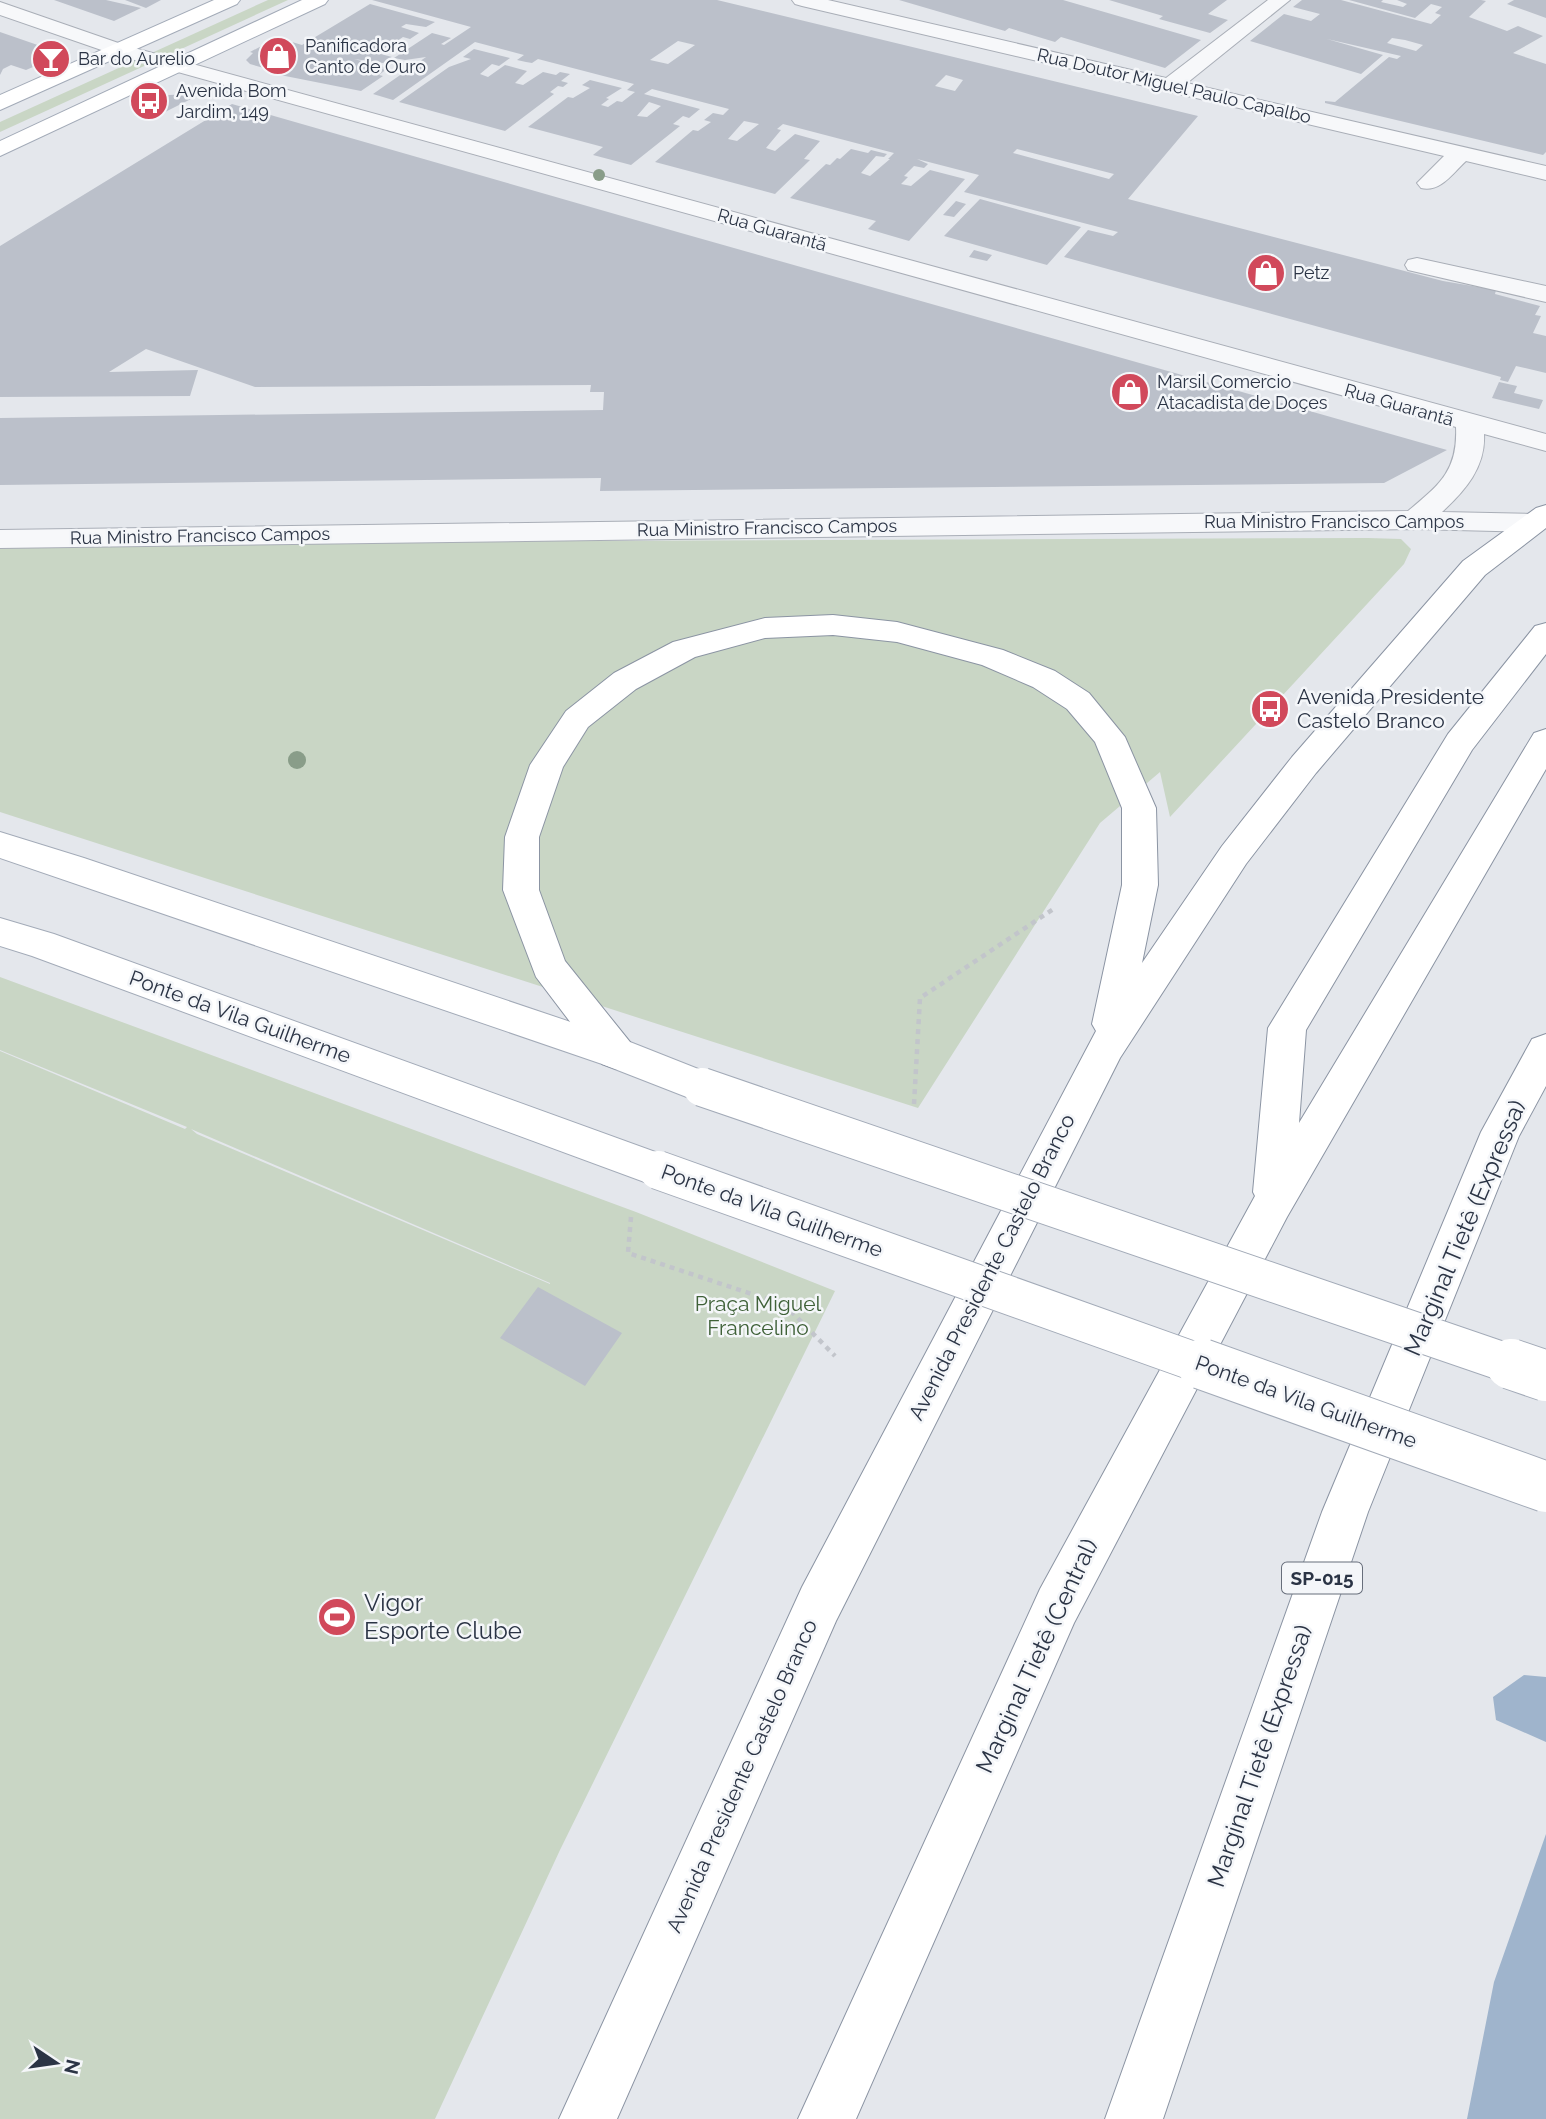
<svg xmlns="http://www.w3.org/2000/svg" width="1546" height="2119" viewBox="0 0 1546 2119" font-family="Raleway,sans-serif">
<rect width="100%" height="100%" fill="#e4e7ec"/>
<path fill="#c9d6c5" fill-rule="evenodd" d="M268 0H288L0 132V122Z
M1368 538 1401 539 1411 549 1404 564 1170 817 1160 772 1100 823 918 1108 0 812V543Z
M0 977 636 1212 835 1291 560 1850 435 2119H0V1051L185 1129 187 1127 0 1050ZM191 1129 550 1283V1284L197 1134Z"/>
<path fill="#9fb4cc" d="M1524 1675 1546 1677V1742L1496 1720 1493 1697Z
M1546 1834V2119H1467L1494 1982Z"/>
<path fill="#bbc0ca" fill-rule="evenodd" d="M54 0H106L141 8 114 21Z
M125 0H161L146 8Z
M372 0H717L1198 116 1128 199 1443 281 1496 290 1495 294 1540 306 1535 315 1541 316 1533 333 1546 336V373L1516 366 1508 382 1500 380 1501 377 1064 257 1088 230 1113 236 1118 232 964 192 979 175 917 159 928 164 924 168 914 166 904 176 908 177 901 184 911 186 930 170 965 179 909 241 868 229 876 221 790 198 826 164 830 165 837 158 840 159 851 149 868 153 871 150 887 154 884 157 876 156 861 173 870 176 890 159H888L894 153 783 124 777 129 781 130 766 148 775 151 795 134 820 141 804 159 810 160 775 194 655 162 693 130 698 131 711 122 704 120 713 113 723 115 729 109 652 89 644 94 700 109 689 118 683 116 673 124 680 126 631 165 593 155 603 147 528 127 568 97 573 98 590 88 582 85 590 80 622 88 606 98 609 99 601 105 608 107 617 101 622 102 635 92 627 90 634 84 538 59 532 63 526 62 517 60 524 55 475 42 393 100 373 94 426 57 405 60 394 58 432 33 451 38 441 44 444 45 471 27ZM678 41 695 45 668 64 650 60ZM946 75 963 80 955 91 935 86ZM649 102 661 106 647 117 637 116ZM744 121 759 124 737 141 728 139ZM1017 149 1114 174 1109 179 1072 169 1013 153Z
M899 0H1063L1201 40 1165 68 1061 37 1055 42 1009 28 1005 31Z
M1109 0H1227L1208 14 1228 20 1210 33 1159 19 1163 16Z
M1302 0H1341L1431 24 1441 15 1435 13 1442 7 1431 4 1415 18 1349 0H1383L1381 2 1403 7 1407 4 1397 0H1481L1486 1 1469 17 1507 31 1518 26 1543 36 1513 53 1546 64V152L1543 155 1325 103V101L1335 102 1389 57 1397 59 1401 56 1327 39 1383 55 1361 74 1250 41 1284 14 1311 21 1320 14 1293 7ZM1392 38 1405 40 1423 45 1416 51 1387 43Z
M1514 0H1546V18L1507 4Z
M370 4 435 22 426 27 406 24 401 27 419 33 410 39 403 37 394 43 382 40 377 44 388 46 377 53 392 57 383 63 354 59 388 68 379 75 383 76 361 91 275 74 278 72 250 64 246 60 253 53 250 52 269 42 273 44 282 39 302 45Z
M0 32 55 51 54 58 26 70 11 65 3 69 0 75Z
M474 49 510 58 499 66 492 64 480 74 488 77 505 65 527 71 515 83 523 85 543 72 556 75 560 72 570 74 561 81 568 83 563 87 558 86 550 92 554 94 505 131 399 102 449 67 471 59 463 57Z
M191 94 197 96 153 118 136 111 169 95Z
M232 104 681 233 1447 450 1384 483 600 491 601 478 0 485V418L603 410 604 392H590L591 385 255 387 146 349 109 372 198 370 190 396 0 397V246Z
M980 199 1081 227 1047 265 944 236Z
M956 201 966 204 954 217 943 215Z
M974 250 992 255 987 261 969 257Z
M1499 382 1517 386 1514 393 1543 400 1539 409 1492 398Z
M538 1287 622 1333 585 1386 500 1338Z"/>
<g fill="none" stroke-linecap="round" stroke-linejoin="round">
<defs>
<path id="minor" d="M792 0H828L1166 78 1268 0H1290L1187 83 1546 166V180L1466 161C1453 173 1440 193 1421 188L1417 183 1444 156 802 6 795 4Z
M0 2 127 46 1546 434V451L1484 434C1486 467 1465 491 1442 512L1534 514 1544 517 1546 527 1534 532 1415 529 0 548V530L1408 511C1439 485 1458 471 1456 427L113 54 0 15Z
M1417 258 1546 286V302L1408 270 1405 265 1408 260Z"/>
<path id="major" d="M214 0H240L237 4 0 110V95Z
M302 0H328L325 4 0 156V141Z
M0 832 84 858 630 1042 716 1076 721 1087 716 1098 702 1103 602 1064 0 858Z
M0 918 54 934 672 1158 678 1170 672 1182 658 1187 32 956 0 946Z"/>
<path id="highway" d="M1546 505V528L1485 575 1316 773 1246 864 1120 1058 836 1621 617 2119H559L802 1587 1096 1031 1092 1024 1122 885V808L1095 742 1067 709 1033 687 982 665 897 642 833 635 765 638 695 657 636 689 588 727 563 767 539 837V890L565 961 630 1042 635 1053 630 1064 616 1069 602 1064 536 977 503 890 505 837 530 765 566 711 614 673 673 642 765 618 833 615 897 622 1003 650 1055 671 1089 693 1125 737 1156 808 1158 885 1142 963 1222 846 1292 757 1463 561 1536 508Z
M1546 623V654L1472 750 1306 1030 1299 1123 1534 733 1546 729V769L1287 1217 1074 1623 856 2119H798L1040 1589 1255 1196 1253 1192 1268 1028 1448 734 1535 626Z
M1546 1034V1086L1519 1136 1368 1512 1163 2119H1105L1322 1512 1481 1132 1532 1039Z"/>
</defs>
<use href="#minor" stroke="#a9aeb7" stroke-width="2"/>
<use href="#major" stroke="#a3abb8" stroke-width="2"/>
<use href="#highway" stroke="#8b94a3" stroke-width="2"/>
<path stroke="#c2c5cb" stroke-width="4.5" stroke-dasharray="5 5" stroke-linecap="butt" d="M914 1104 920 998 1055 908
M631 1217 628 1253 785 1305 835 1356"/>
<use href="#minor" fill="#f7f8fa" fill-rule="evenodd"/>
<use href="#major" fill="#fff" fill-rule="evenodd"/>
<use href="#highway" fill="#fff" fill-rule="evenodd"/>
<defs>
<path id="major-bridge-far1" d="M702 1087 1516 1366
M658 1170 1207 1366"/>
<path id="major-bridge" d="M1202 1364 1546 1487
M1511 1364 1546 1376"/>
</defs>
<use href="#major-bridge-far1" stroke="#a3abb8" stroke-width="40" stroke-linecap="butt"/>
<use href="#major-bridge" stroke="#a3abb8" stroke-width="52" stroke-linecap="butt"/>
<use href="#major-bridge-far1" stroke="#fff" stroke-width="38"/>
<use href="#major-bridge" stroke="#fff" stroke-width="50"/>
</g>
<g fill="#899d89">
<circle cx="599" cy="175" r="6"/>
<circle cx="297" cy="760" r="9"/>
</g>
<defs>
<symbol id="shop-disc" viewBox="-11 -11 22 22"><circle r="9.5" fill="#d1495b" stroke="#f4f6f9"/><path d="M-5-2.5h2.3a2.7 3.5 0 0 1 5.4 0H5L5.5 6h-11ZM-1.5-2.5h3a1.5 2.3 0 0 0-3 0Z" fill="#fff"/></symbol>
<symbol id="bar-disc" viewBox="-11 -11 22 22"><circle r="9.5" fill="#d1495b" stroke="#f4f6f9"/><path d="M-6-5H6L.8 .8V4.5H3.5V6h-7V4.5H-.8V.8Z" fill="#fff"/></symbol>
<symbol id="bus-disc" viewBox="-11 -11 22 22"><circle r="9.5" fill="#d1495b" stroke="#f4f6f9"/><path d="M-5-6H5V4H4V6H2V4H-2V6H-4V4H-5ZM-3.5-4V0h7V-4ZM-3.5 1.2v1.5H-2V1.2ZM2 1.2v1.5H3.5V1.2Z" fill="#fff"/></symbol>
<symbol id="stadium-disc" viewBox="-11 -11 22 22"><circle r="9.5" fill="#d1495b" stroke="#f4f6f9"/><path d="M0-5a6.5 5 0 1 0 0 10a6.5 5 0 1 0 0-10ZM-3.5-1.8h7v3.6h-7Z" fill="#fff"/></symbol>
</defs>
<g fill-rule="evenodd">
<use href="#shop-disc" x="256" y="34" width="44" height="44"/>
<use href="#bar-disc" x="29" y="37" width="44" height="44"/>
<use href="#bus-disc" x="127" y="79" width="44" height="44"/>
<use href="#shop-disc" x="1244" y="251" width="44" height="44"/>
<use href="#shop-disc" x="1108" y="370" width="44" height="44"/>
<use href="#bus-disc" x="1248" y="687" width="44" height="44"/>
<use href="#stadium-disc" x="315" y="1595" width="44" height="44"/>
</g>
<g text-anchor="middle" stroke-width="5" stroke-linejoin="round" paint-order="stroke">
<g font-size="18" fill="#2b3445" stroke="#f4f6f9" text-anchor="start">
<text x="305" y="52">Panificadora<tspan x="305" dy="21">Canto de Ouro</tspan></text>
<text x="78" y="65">Bar do Aurelio</text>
<text x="176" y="97">Avenida Bom<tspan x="176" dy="21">Jardim, 149</tspan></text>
<text x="1293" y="279">Petz</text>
<text x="1157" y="388">Marsil Comercio<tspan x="1157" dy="21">Atacadista de Doçes</tspan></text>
</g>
<g font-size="18" fill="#2b3445" stroke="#f4f6f9">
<text transform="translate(1174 86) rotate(13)" y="6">Rua Doutor Miguel Paulo Capalbo</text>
<text transform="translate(772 230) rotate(16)" y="6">Rua Guarantã</text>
<text transform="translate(1399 405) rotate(16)" y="6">Rua Guarantã</text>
<text x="1334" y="528">Rua Ministro Francisco Campos</text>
<text transform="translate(767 528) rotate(-1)" y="6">Rua Ministro Francisco Campos</text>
<text transform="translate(200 536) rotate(-1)" y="6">Rua Ministro Francisco Campos</text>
</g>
<rect fill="#f4f6f9" stroke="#676e7b" stroke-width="2" x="1282" y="1562.5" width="80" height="31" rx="5"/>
<g font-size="19" font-weight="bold" fill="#2b3445">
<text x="1322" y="1585">SP-015</text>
</g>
<g font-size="21" fill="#2b3445" stroke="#f4f6f9" text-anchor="start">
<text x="1297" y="704">Avenida Presidente<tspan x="1297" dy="24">Castelo Branco</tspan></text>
</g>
<g font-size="21" fill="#2b3445" stroke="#f4f6f9">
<text transform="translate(240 1017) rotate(20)" y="7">Ponte da Vila Guilherme</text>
<text transform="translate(772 1211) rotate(20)" y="7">Ponte da Vila Guilherme</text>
<text transform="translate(992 1267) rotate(-63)" y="7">Avenida Presidente Castelo Branco</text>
<text transform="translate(1306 1402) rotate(20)" y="7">Ponte da Vila Guilherme</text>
<text transform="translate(742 1776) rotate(-66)" y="7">Avenida Presidente Castelo Branco</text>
</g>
<g font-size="21" fill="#3f6138" stroke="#f4f6f9">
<text x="758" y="1311">Praça Miguel<tspan x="758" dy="24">Francelino</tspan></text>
</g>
<g font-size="24" fill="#2b3445" stroke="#f4f6f9">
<text transform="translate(1465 1228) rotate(-67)" y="8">Marginal Tietê (Expressa)</text>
<text transform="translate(1037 1656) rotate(-65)" y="8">Marginal Tietê (Central)</text>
<text transform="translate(1260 1756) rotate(-71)" y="8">Marginal Tietê (Expressa)</text>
</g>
<g font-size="24" fill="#2b3445" stroke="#f4f6f9" text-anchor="start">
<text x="364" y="1611">Vigor<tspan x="364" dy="28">Esporte Clube</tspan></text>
</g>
</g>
<g transform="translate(56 2063) rotate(103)" stroke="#f4f6f9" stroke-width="5" paint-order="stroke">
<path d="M0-5L12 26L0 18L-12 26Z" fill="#2b3445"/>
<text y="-10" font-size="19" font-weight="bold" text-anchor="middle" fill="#2b3445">N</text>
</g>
</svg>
